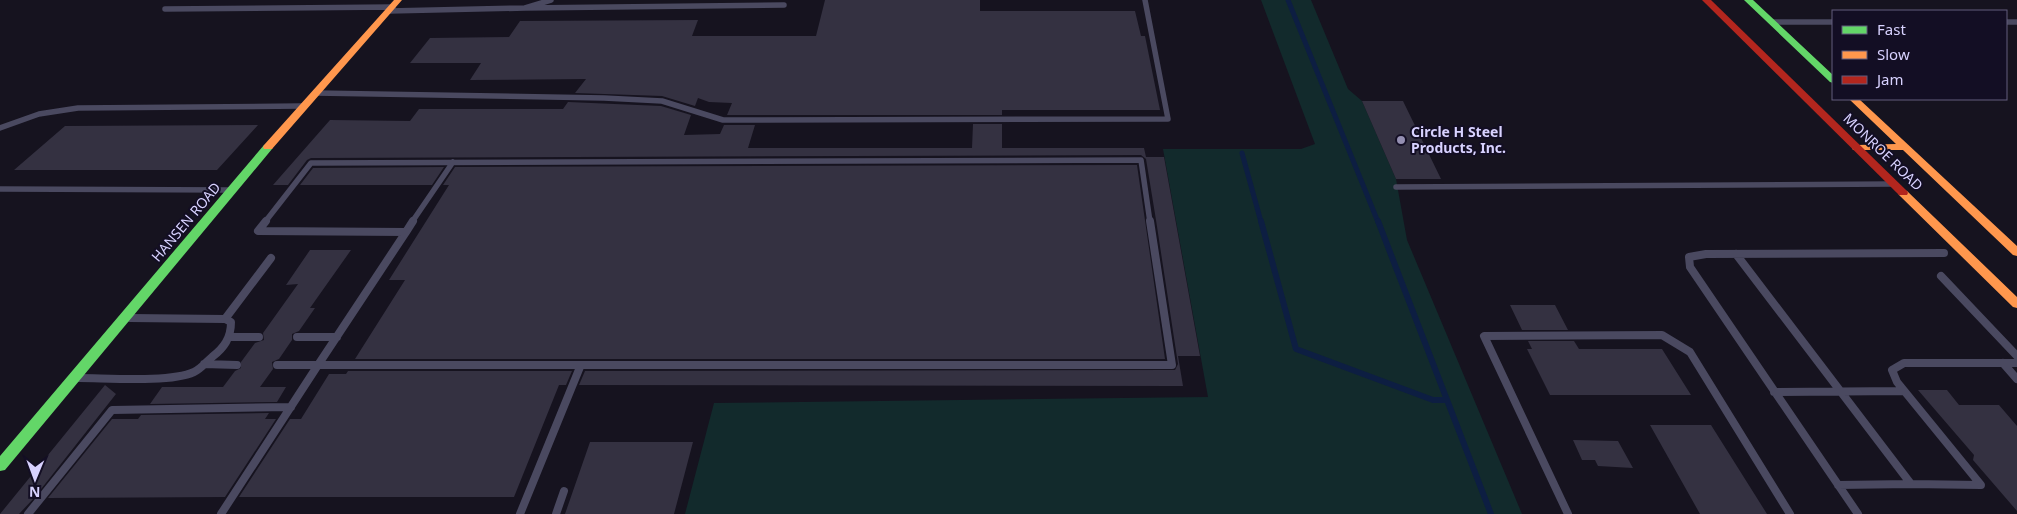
<svg xmlns="http://www.w3.org/2000/svg" width="2017" height="514" viewBox="0 0 2017 514" font-family="'Noto Sans',sans-serif">
<rect width="100%" height="100%" fill="#16131f"/>
<path fill="#122a2c" d="M1261 0H1311L1348 89 1362 101 1396 179 1407 240 1522 514H685L714 403 1208 397 1163 149H1301L1315 144Z"/>
<g fill="none" stroke-linecap="round" stroke-linejoin="round">
<path stroke="#0d1e42" stroke-width="5" d="M1288 0 1378 222
M1242 153 1261 222"/>
<path stroke="#0d1e42" stroke-width="6" d="M1261 221 1296 349 1433 400H1446
M1378 221 1491 514"/>
</g>
<path fill="#343141" d="M825 0H980V11H1135L1141 36H1145L1160 110H1002V115H727L732 103 709 102 698 98 695 106 662 96 575 93 586 79 470 80 481 63H410L430 38 509 37 520 21 698 20 692 36H816Z
M1362 101H1403L1441 179H1396Z
M568 102 661 106 691 115 684 135 720 134 724 125H755L748 148H972L973 124H1002V148H1144L1146 157H1164L1200 356H1178L1183 386 579 385 585 371 1175 370 1178 364 1156 220 1146 159 1141 155 311 158 307 160 288 185H273L330 120 410 121 419 109H563Z
M258 125 217 170H14L65 126Z
M1137 165 1165 359H355L405 280H389L449 185H443L455 167Z
M444 167 432 185H300L313 168Z
M310 250H351L310 308H315L299 331 292 334V340L279 359 272 362 273 369 260 387H286L277 402 150 404 162 387H223L235 371 241 368V362L255 343 264 340 263 333 298 284 286 285Z
M1510 305H1555L1568 330H1522Z
M1528 341H1574L1579 349H1662L1691 395H1550L1527 349H1532Z
M348 371H572L566 385H559L514 497H239L290 419H301L329 374H346Z
M105 385 116 394 34 498 19 514H0Z
M1918 390H1947L1959 405H1999L2017 426V511L1973 460 1974 455Z
M269 413 265 419H276L225 497 48 498 112 419H138L141 415Z
M1650 425H1711L1767 514H1700Z
M1573 440 1618 441 1633 468 1598 466 1595 460H1582Z
M590 442H693L674 514H565Z"/>
<g fill="none" stroke-linecap="round" stroke-linejoin="round">
<path stroke="#4a4960" stroke-width="5.5" d="M551 0 525 8 784 5
M165 9 393 7
M389 11 525 8
M1772 22H1833
M2006 22H2017
M315 93 604 98 662 101 723 120 1168 119 1145 0
M0 128 39 114 78 108 301 106
M1396 187 1892 184
M0 189 230 190
M265 222 311 163 1141 160 1150 222
M412 222 453 162"/>
<path stroke="#4a4960" stroke-width="8" d="M266 221 258 231 406 232 318 365
M406 232 413 221
M1736 254 1911 484 1838 485
M1941 276 2017 356
M225 319 271 258
M230 337H259
M297 337H337
M2003 363 2017 379
M204 364 237 365
M277 365H318
M318 365H1172L1150 221
M79 378C107 378 170 383 194 372 201 369 206 362 212 357 224 348 231 338 231 322L225 319 130 318
M1774 392 1904 391
M1911 484 1981 485 1897 382 1892 370 1904 363H2017
M28 514 112 410 291 407
M221 514 318 365
M520 514 580 367
M556 514 564 491
M1568 514 1484 336 1662 335 1690 352 1790 514
M1858 514 1690 267 1689 257 1706 254 1944 253"/>
<path fill="#63d668" fill-rule="evenodd" d="M1744 0H1753L1833 75V83L1830 82Z
M268 144 272 145 273 147 272 149 5 470 0 471V456L264 145Z"/>
<path fill="#ff974d" fill-rule="evenodd" d="M394 0H402L272 149H264L263 147 264 145Z
M1849 99H1859L2017 246V256L2013 255 1903 150H1853L1852 148 1853 146 1857 145 1896 144Z
M1903 190 1907 191 2017 297V308L2013 307 1899 195 1898 193Z"/>
<path fill="#b3261e" fill-rule="evenodd" d="M1702 0H1711L1907 191 1908 193 1907 195H1899Z"/>
</g>
<circle fill="#948fb1" stroke="#130e24" stroke-width="2" cx="1401" cy="140" r="5"/>
<g text-anchor="middle" stroke-width="4" stroke-linejoin="round" paint-order="stroke">
<g font-size="14" font-weight="bold" fill="#d8d2ff" stroke="#130e24" text-anchor="start">
<text x="1411" y="137">Circle H Steel<tspan x="1411" dy="16">Products, Inc.</tspan></text>
</g>
<g font-size="14" fill="#d8d2ff" stroke="#130e24">
<text transform="translate(1883 152) rotate(44)" y="5">MONROE ROAD</text>
<text transform="translate(186 222) rotate(-50)" y="5">HANSEN ROAD</text>
</g>
</g>
<rect x="1832" y="10" width="175" height="90" fill="#130e24" stroke="#625c7c"/>
<rect x="1842" y="26" width="25" height="8" fill="#63d668" stroke="#625c7c"/>
<text x="1877" y="35" font-size="15" fill="#d8d2ff">Fast</text>
<rect x="1842" y="51" width="25" height="8" fill="#ff974d" stroke="#625c7c"/>
<text x="1877" y="60" font-size="15" fill="#d8d2ff">Slow</text>
<rect x="1842" y="76" width="25" height="8" fill="#b3261e" stroke="#625c7c"/>
<text x="1877" y="85" font-size="15" fill="#d8d2ff">Jam</text>
<g transform="translate(35 479) rotate(181)" stroke="#130e24" stroke-width="4" paint-order="stroke">
<path d="M0-4L9 19L0 12L-9 19Z" fill="#d8d2ff"/>
<text y="-8" font-size="14" font-weight="bold" text-anchor="middle" fill="#d8d2ff">N</text>
</g>
</svg>
